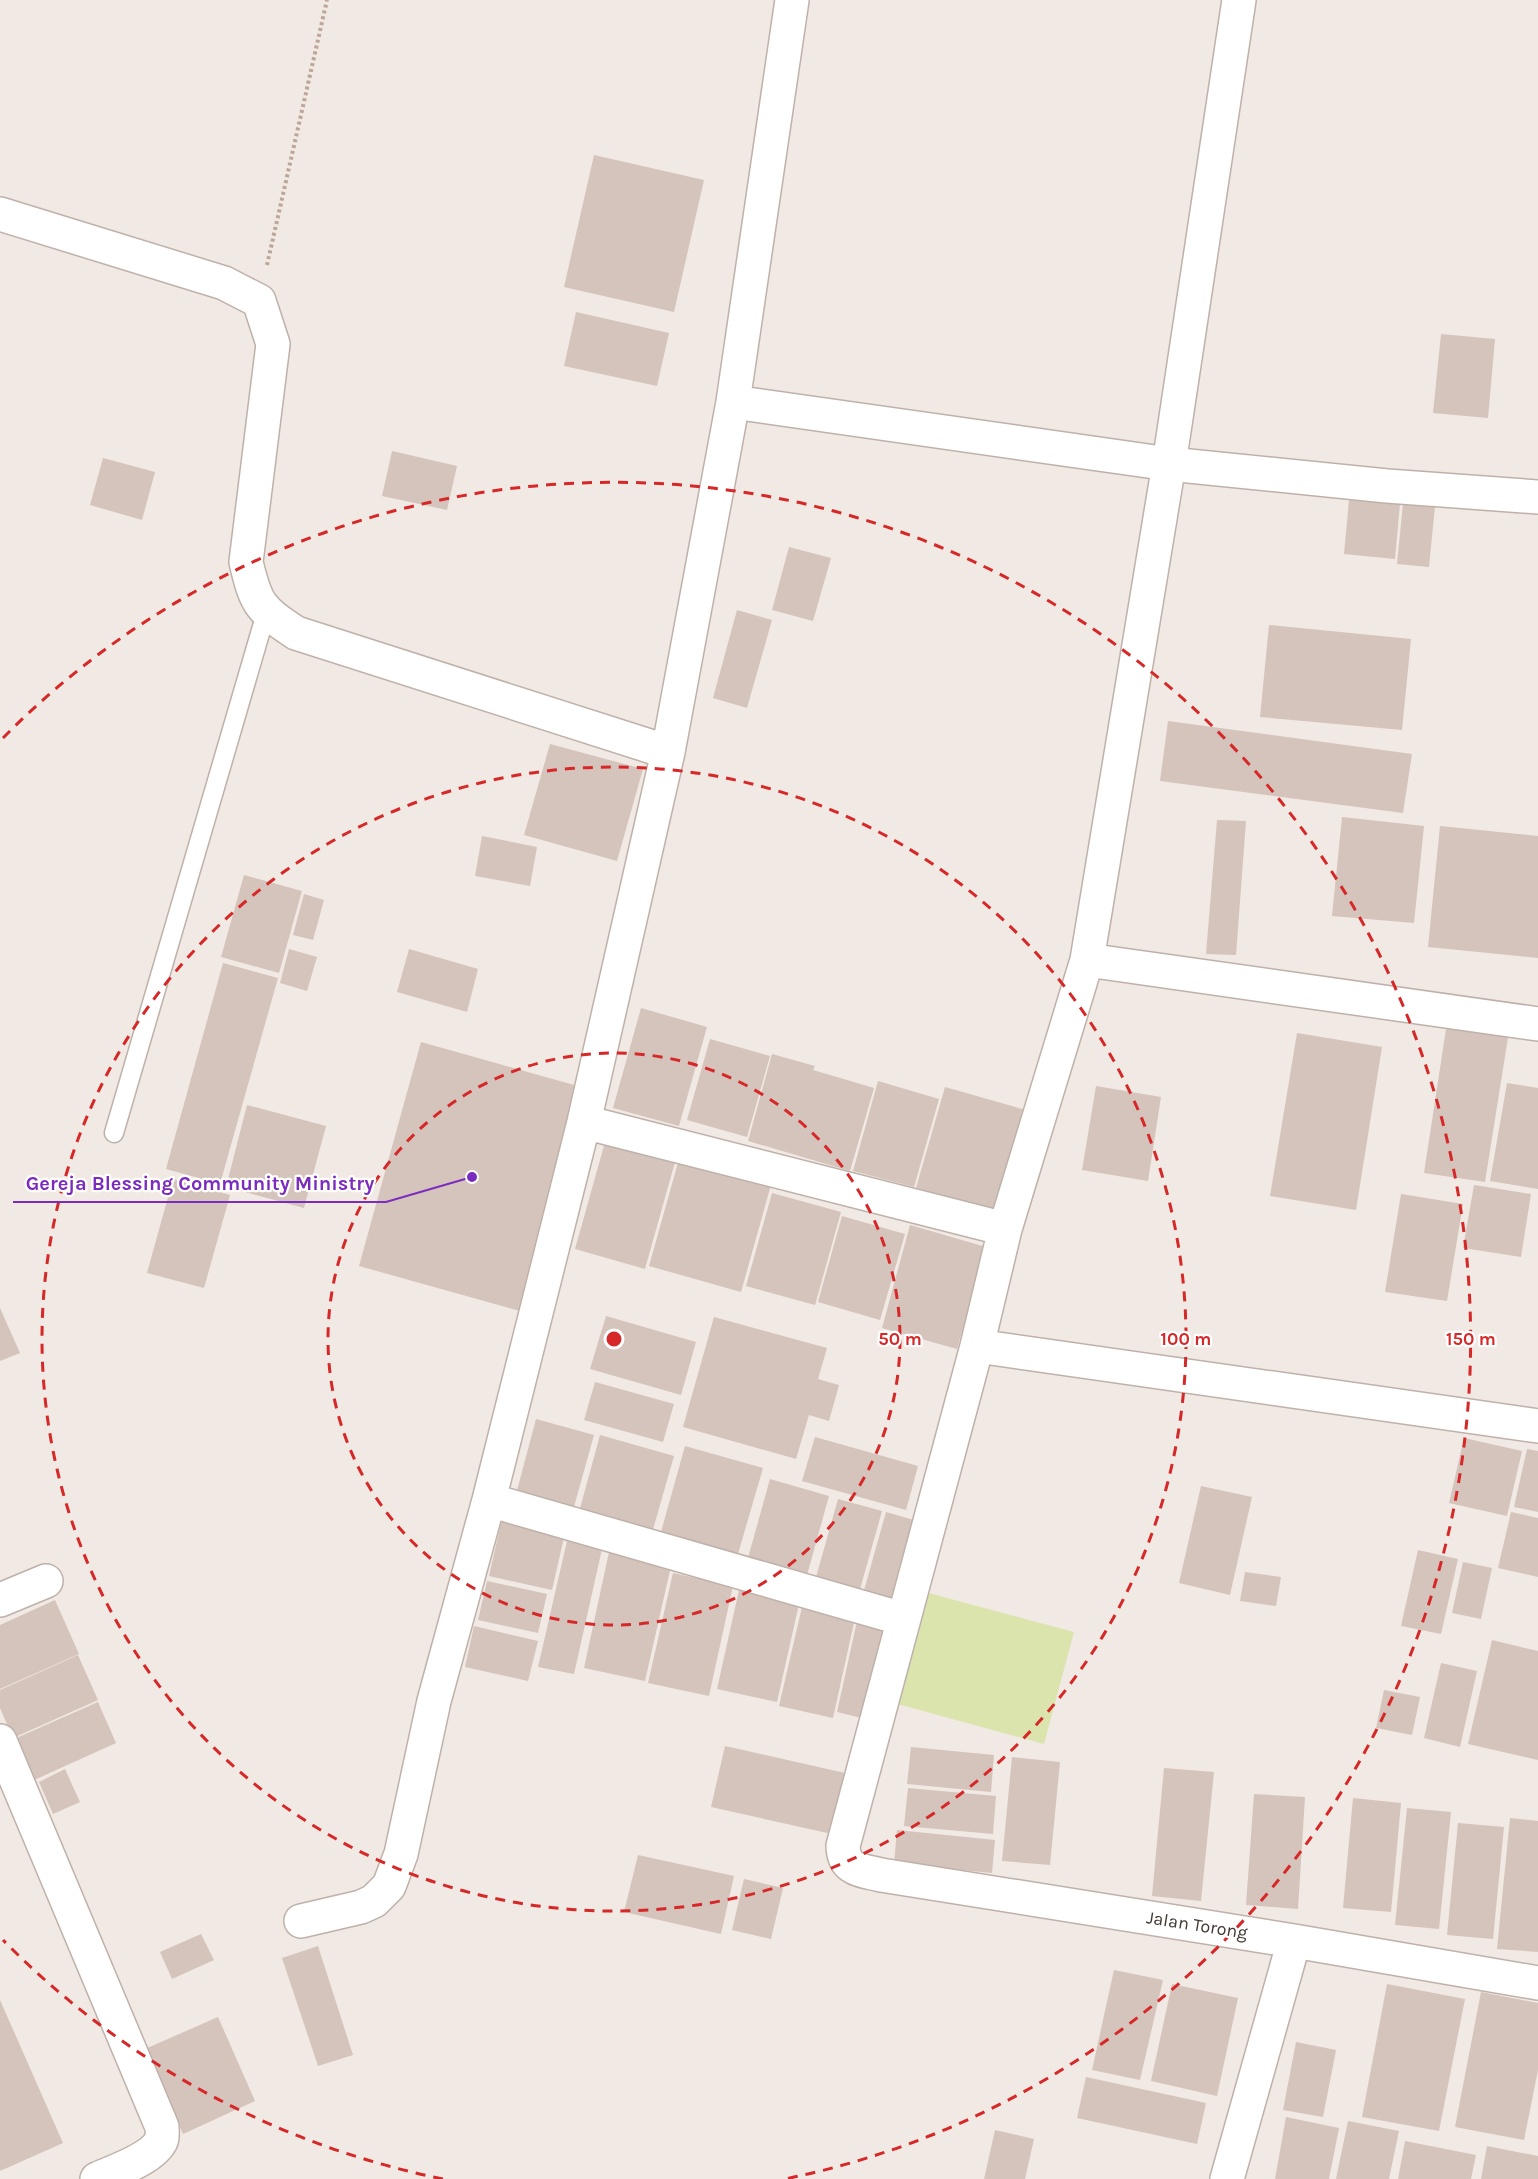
<svg xmlns="http://www.w3.org/2000/svg" width="1538" height="2179" viewBox="0 0 1538 2179" font-family="Karla,sans-serif">
<rect width="100%" height="100%" fill="#f1e9e3"/>
<path fill="#dbe4ad" d="M913 1589 1074 1632 1044 1744 883 1700Z"/>
<path fill="#d5c4bc" d="M594 155 704 180 674 312 564 287Z
M576 312 669 333 657 386 564 366Z
M1441 334 1495 339 1488 418 1433 413Z
M392 451 457 466 447 510 382 496Z
M103 458 155 472 142 520 90 505Z
M1349 500 1400 504 1395 559 1344 554Z
M1403 503 1435 506 1429 567 1397 564Z
M789 547 831 558 813 621 772 610Z
M737 610 772 620 747 708 713 698Z
M1269 625 1411 639 1402 730 1260 717Z
M1168 721 1412 754 1403 813 1160 781Z
M550 744 643 769 617 861 524 835Z
M1342 817 1424 826 1414 923 1332 916Z
M1217 820 1246 821 1236 955 1206 954Z
M1440 826 1538 836V958L1428 947Z
M482 836 537 847 530 886 475 876Z
M244 875 302 891 279 973 221 957Z
M304 894 324 900 313 940 293 935Z
M289 949 317 957 307 991 280 983Z
M409 949 478 969 467 1012 397 992Z
M223 963 278 978 220 1184 166 1169Z
M641 1008 707 1027 679 1126 613 1108Z
M1448 1016 1510 1025 1485 1182 1424 1173Z
M1297 1033 1382 1047 1356 1210 1270 1196Z
M710 1039 770 1056 747 1137 687 1120Z
M421 1042 585 1088 523 1312 359 1266Z
M772 1054 815 1066 813 1070 874 1088 850 1171 748 1141Z
M878 1081 939 1099 914 1187 853 1171Z
M1507 1083 1538 1088V1189L1490 1181Z
M1096 1086 1161 1097 1148 1181 1082 1170Z
M945 1087 1026 1110 996 1211 916 1188Z
M247 1105 326 1126 304 1208 226 1187Z
M607 1135 677 1155 645 1269 575 1249Z
M679 1159 771 1185 741 1292 649 1266Z
M173 1179 230 1195 204 1288 147 1273Z
M1474 1185 1531 1194 1521 1257 1463 1248Z
M772 1193 841 1212 815 1305 746 1286Z
M1401 1194 1463 1204 1447 1301 1385 1292Z
M842 1216 905 1234 880 1320 818 1302Z
M910 1225 986 1247 957 1349 882 1328Z
M0 1308 20 1353 0 1361Z
M606 1316 696 1342 681 1395 590 1369Z
M714 1317 827 1348 818 1379 839 1385 829 1421 809 1415 796 1459 683 1427Z
M595 1382 674 1404 663 1442 584 1420Z
M536 1419 594 1435 572 1514 515 1498Z
M600 1435 674 1456 652 1533 579 1512Z
M815 1437 918 1466 906 1510 802 1481Z
M1464 1438 1522 1451 1507 1516 1449 1503Z
M685 1446 763 1468 738 1554 661 1532Z
M1527 1449 1538 1451V1512L1514 1507Z
M770 1479 829 1496 807 1575 748 1558Z
M1201 1486 1252 1497 1230 1595 1179 1583Z
M838 1499 882 1511 857 1600 813 1588Z
M886 1512 921 1522 898 1604 863 1594Z
M1511 1512 1538 1518V1577L1498 1568Z
M502 1519 565 1533 552 1590 489 1576Z
M567 1541 602 1549 574 1674 538 1667Z
M1418 1550 1458 1559 1441 1634 1401 1626Z
M609 1552 671 1566 645 1681 584 1668Z
M1463 1562 1492 1568 1481 1619 1452 1613Z
M1245 1572 1281 1577 1276 1606 1240 1601Z
M673 1573 733 1586 709 1696 648 1683Z
M487 1581 547 1594 538 1633 478 1620Z
M739 1590 799 1604 777 1702 717 1689Z
M55 1600 79 1654 0 1689V1625Z
M802 1607 855 1618 833 1718 779 1706Z
M857 1621 895 1630 874 1721 837 1712Z
M474 1626 538 1641 528 1681 465 1667Z
M1492 1640 1538 1651V1760L1468 1744Z
M78 1655 98 1700 13 1738 0 1708V1690Z
M1441 1663 1477 1671 1460 1747 1424 1738Z
M1384 1690 1420 1697 1412 1735 1376 1728Z
M98 1702 116 1743 32 1781 14 1739Z
M725 1746 845 1773 832 1834 711 1807Z
M911 1747 994 1755 991 1792 907 1784Z
M1012 1757 1060 1762 1050 1865 1002 1861Z
M1164 1768 1214 1772 1201 1901 1152 1896Z
M65 1769 80 1802 53 1814 39 1782Z
M908 1788 996 1796 993 1834 904 1826Z
M1254 1794 1305 1797 1298 1909 1246 1905Z
M1353 1798 1401 1803 1391 1912 1343 1908Z
M1407 1808 1451 1812 1439 1929 1395 1925Z
M1510 1818 1538 1821V1952L1497 1949Z
M1458 1823 1504 1827 1493 1939 1447 1935Z
M897 1830 995 1840 992 1873 894 1864Z
M638 1855 734 1876 721 1934 624 1912Z
M744 1879 783 1888 771 1939 732 1930Z
M201 1934 214 1960 172 1979 160 1952Z
M318 1946 353 2055 318 2066 282 1958Z
M1114 1970 1163 1980 1140 2080 1092 2070Z
M1172 1984 1238 1998 1217 2096 1151 2081Z
M1387 1984 1465 1999 1439 2131 1362 2117Z
M1481 1992 1538 2003V2070L1524 2140 1455 2127Z
M0 2000 63 2143 0 2171Z
M218 2017 255 2101 183 2134 145 2049Z
M1296 2042 1336 2050 1323 2117 1283 2110Z
M1086 2077 1206 2103 1197 2144 1077 2118Z
M1286 2117 1339 2128 1329 2179H1275Z
M1348 2121 1399 2131 1389 2179H1336Z
M995 2130 1034 2139 1025 2179H984Z
M1405 2141 1476 2155 1471 2179H1398Z
M1487 2146 1538 2156V2179H1481Z"/>
<g fill="none" stroke-linecap="round" stroke-linejoin="round">
<defs>
<path id="service" d="M114 1133 266 613"/>
<path id="minor" d="M1239 0 1169 464 1087 960 1005 1229 977 1346 843 1846C844 1871 861 1870 881 1875L1294 1941 1538 1983
M0 214 224 283 259 301 273 344 246 562C256 605 260 609 296 633L668 752
M733 402 1169 464 1387 486 1538 497
M1087 960 1538 1024
M584 1122 1005 1229
M977 1346 1538 1426
M489 1500 903 1619
M0 1600 46 1581
M0 1741 162 2127C162 2131 163 2137 161 2141 152 2159 115 2171 97 2179
M301 1921 361 1907 374 1901 389 1886 401 1854 434 1701 489 1500 584 1122 668 752 733 402 792 0
M1227 2179 1294 1941"/>
</defs>
<use href="#service" stroke="#bfb1a9" stroke-width="21"/>
<use href="#minor" stroke="#bfb1a9" stroke-width="36"/>
<path stroke="#bda598" stroke-width="4" stroke-dasharray="3 3" stroke-linecap="butt" d="M267 265 327 0"/>
<use href="#service" stroke="#fff" stroke-width="18"/>
<use href="#minor" stroke="#fff" stroke-width="33"/>
</g>
<g fill="none" stroke="#d62828" stroke-width="3" stroke-dasharray="10 8">
<circle cx="614" cy="1339" r="286"/>
<circle cx="614" cy="1339" r="572"/>
<path d="M443 2179A857 857 0 0 1 3 1940M3 738A857 857 0 1 1 785 2179"/>
</g>
<g text-anchor="middle" stroke-width="4.5" stroke-linejoin="round" paint-order="stroke">
<g font-size="18" fill="#423834" stroke="#fff">
<text transform="translate(1197 1925) rotate(9)" y="6">Jalan Torong</text>
</g>
</g>
<circle cx="614" cy="1339" r="9" fill="#d62828" stroke="#fff" stroke-width="3"/>
<g font-size="18" text-anchor="middle" font-weight="bold" fill="#d62828" stroke="#fff" stroke-width="4.5" stroke-linejoin="round" paint-order="stroke">
<text x="900" y="1345">50 m</text>
<text x="1186" y="1345">100 m</text>
<text x="1471" y="1345">150 m</text>
</g>
<path fill="none" stroke="#7b2cbf" stroke-width="2" d="M472 1177L386 1202H13"/>
<circle fill="#7b2cbf" stroke="#fff" stroke-width="2" cx="472" cy="1177" r="6"/>
<g font-size="20" text-anchor="middle" font-weight="bold" fill="#7b2cbf" stroke="#fff" stroke-width="4.5" stroke-linejoin="round" paint-order="stroke">
<text x="200" y="1190">Gereja Blessing Community Ministry</text>
</g>
</svg>
